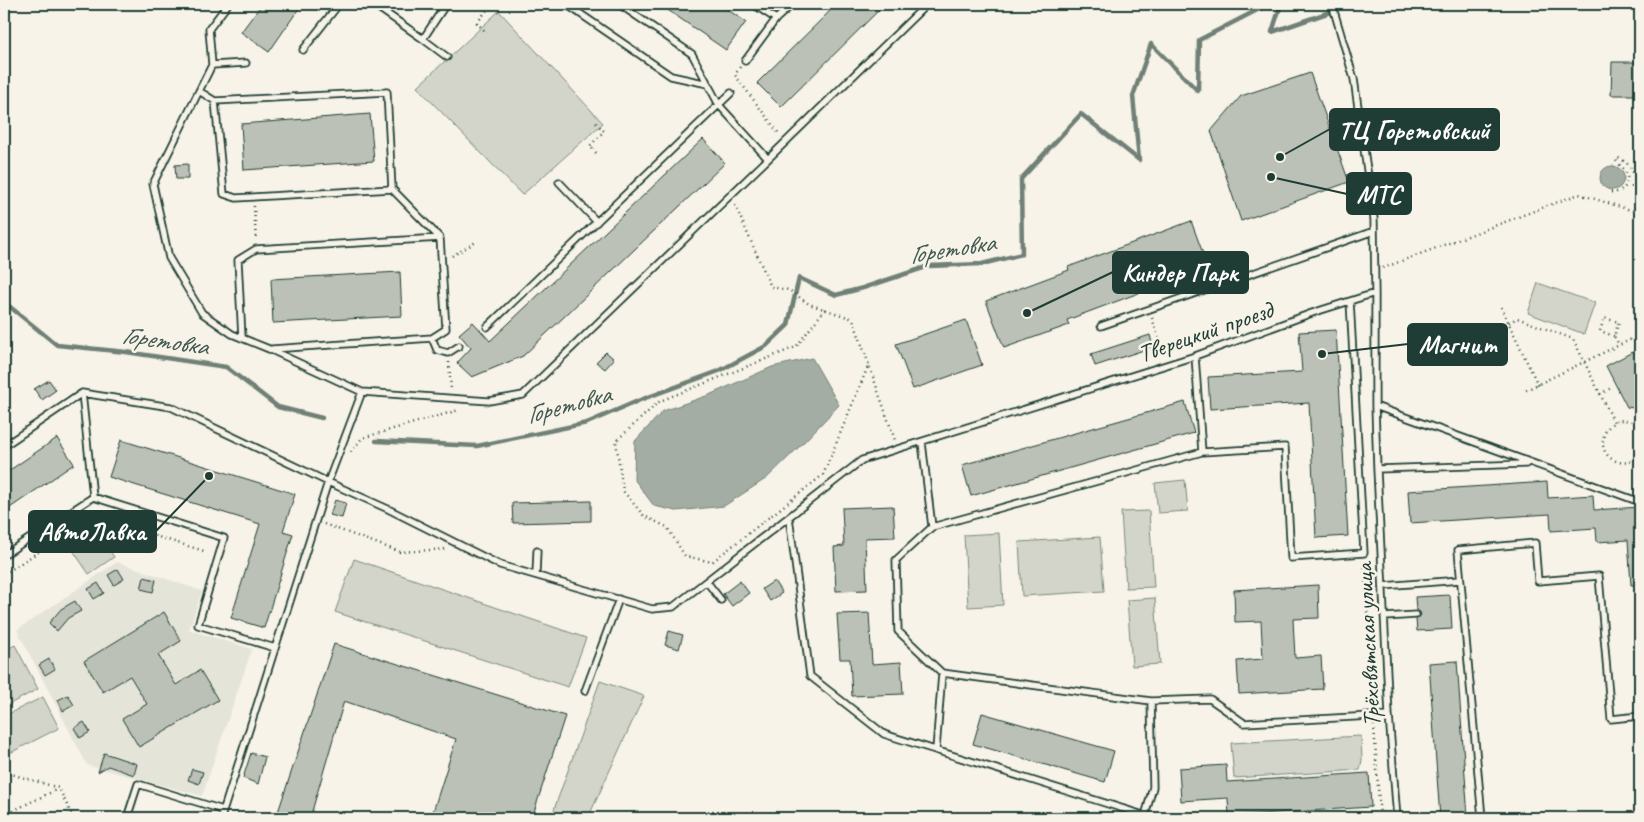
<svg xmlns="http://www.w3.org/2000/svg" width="1644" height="822" viewBox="0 0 1644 822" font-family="Caveat,sans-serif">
<rect width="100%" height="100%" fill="#f7f3e8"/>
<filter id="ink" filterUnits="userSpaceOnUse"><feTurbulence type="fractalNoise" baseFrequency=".02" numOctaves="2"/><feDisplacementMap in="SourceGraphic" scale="10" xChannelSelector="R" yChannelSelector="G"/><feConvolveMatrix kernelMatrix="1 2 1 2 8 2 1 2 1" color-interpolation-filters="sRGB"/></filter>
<g filter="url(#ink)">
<path fill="#e5e4d9" d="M117 562 202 591 189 630 252 649 202 796 87 765 17 630Z"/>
<path fill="#d3d5ca" stroke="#79897f" d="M499 11 603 123 522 195 417 87Z
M1538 283 1595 303 1584 334 1528 313Z
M1185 480 1188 511 1158 513 1155 483Z
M1149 511 1154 587 1126 588 1121 512Z
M91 523 114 557 89 574 66 540Z
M999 533 1003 605 968 607 964 535Z
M1100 537 1104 591 1022 596 1019 542Z
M354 559 586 638 568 687 335 612Z
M1155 598 1160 664 1132 666 1127 600Z
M15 645 38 689 4 707V651Z
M600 681 644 696 588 818H551Z
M43 697 59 728 4 756V716Z
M1361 736 1362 760 1360 770 1234 778 1231 743Z"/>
<path fill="#a4ada3" stroke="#6f8077" d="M1600 178a12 12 0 1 1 24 0a12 12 0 1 1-24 0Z
M812 358 839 405 800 446 767 478 724 506 676 511 654 506 634 479 635 441 663 411 709 395 772 367Z"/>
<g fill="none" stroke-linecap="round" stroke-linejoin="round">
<path stroke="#6f8077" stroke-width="4.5" d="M1281 4 1272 32 1330 12 1336 4
M4 302 57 345 126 352 226 367 278 407 322 418
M376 441 477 446 587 423 640 400 719 371 766 346 788 325 799 278 836 295 863 288 929 266 982 264 1022 254 1021 179 1081 114 1139 160 1133 96 1151 44 1198 91 1199 40 1269 4"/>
</g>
<path fill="#bbc1b6" stroke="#1f3d34" d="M262 4H302L269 52 241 32Z
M659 4H719L746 22 726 50Z
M837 4H885L781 107 757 83Z
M1612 62H1639L1638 95H1611Z
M1310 73 1349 182 1241 221 1211 131 1241 96Z
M370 114 374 161 244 170 241 124Z
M703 139 725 163 523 356 472 377 457 363 471 348 459 334 473 322 490 341Z
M188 164V179H176L175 165Z
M1191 221 1208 267 1067 320 1069 325 1004 348 986 301 1069 270 1068 267Z
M400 272 402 316 273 323 271 279Z
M966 320 982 365 913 389 896 344Z
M1336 330 1348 536 1316 538 1309 403 1210 409 1208 377 1302 372 1299 332Z
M1150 335 1153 347 1095 366 1091 354Z
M1640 348V409L1627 407 1606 366Z
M606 352 614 359 605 369 596 362Z
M49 380 56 390 42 400 34 389Z
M1185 402 1194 433 971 496 962 465Z
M57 438 74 464 4 512V474Z
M121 440 295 494 283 531 293 534 264 628 231 618 260 524 109 477Z
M1547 482 1548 498 1593 495 1594 510 1640 507V585H1631L1628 540 1597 542 1596 528 1551 531 1550 514 1410 523 1408 491Z
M335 500 346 503 342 518 330 515Z
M591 501V521L513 523 512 503Z
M893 506 895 537 865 538 867 590 836 591 834 547 844 546 842 508Z
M118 569 124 579 114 585 108 575Z
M144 577 156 580 153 592 141 589Z
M740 581 749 593 732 606 723 594Z
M774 581 782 593 770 601 762 589Z
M98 583 104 593 94 599 88 589Z
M1318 585 1319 618 1293 619 1295 658 1321 656 1323 689 1239 694 1237 661 1263 659 1261 621 1235 622 1234 590Z
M1450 595 1452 629 1417 631 1416 620 1421 615 1420 612 1416 610 1415 597Z
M75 601 81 611 68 618 57 631 49 623 61 609Z
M164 612 181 641 158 655 176 685 200 670 218 700 139 747 122 719 147 704 130 676 103 692 84 661Z
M869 613 872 664 901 662 903 694 852 696 850 659H840L837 614Z
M669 631 683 635 679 649 665 645Z
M334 644 565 716 532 818H431L456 739 344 701 310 818H276Z
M49 659 55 669 45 675 39 665Z
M1457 661 1468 818H1440L1429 663Z
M68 695 74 705 63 711 58 700Z
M982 713 1114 751 1105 782 973 744Z
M84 722 90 732 80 738 74 728Z
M104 753 137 764 134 775 108 766 98 772Z
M251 753 265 757 258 784 243 778Z
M1226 765 1227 782 1369 773 1371 807 1229 816 1228 798 1181 801 1179 768Z
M192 769 203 772 199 784 188 780Z"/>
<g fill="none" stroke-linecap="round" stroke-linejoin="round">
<defs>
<path id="lane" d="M373 4 423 39 446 4
M566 4 671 76 708 84
M619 4 692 54 719 105 768 159
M753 4 776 19 793 4
M1332 4 1354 79 1374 219 1375 293
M423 39 447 57
M303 50 339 4
M745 61 776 19
M212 65 246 63
M199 91 212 65 209 29 228 4
M215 101 224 194 236 198 392 189
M559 182 597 222
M440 238 392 189 387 92 215 101 199 91 153 184 169 258 202 313 232 334 269 349 362 392 489 401 523 395 768 159 927 4
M1101 326 1374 231
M487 327 731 93
M242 338 238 260 256 249 440 238 446 329 432 338 272 349
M432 338 437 350 448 353 459 346
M1195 356 1202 452 1285 447 1291 558 1364 553 1350 301
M82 393 93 497
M1375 406 1640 502
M922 442 932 527 1202 452
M4 446 82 393 171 407 328 482 388 509 500 565 652 609 673 607 862 460 1195 356 1312 313 1375 293V406L1377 469 1389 715 1397 818
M1377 469 1526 464
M789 517 810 676 884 734 1153 818
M932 527 896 560 898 631 942 673 1151 701
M4 555 93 497 224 538 198 625 275 648
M536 575 537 551
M707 582 721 600
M1383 586 1460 580
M1385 617 1416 615
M585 691 619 599
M936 750 942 673
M1145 816 1153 787 1151 701 1210 699 1244 723 1389 715
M127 818 138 784 223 810
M221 818 328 482 362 392
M1482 818 1458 550 1535 543 1538 581 1599 576 1611 719 1640 716"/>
</defs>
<use href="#lane" stroke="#1f3d34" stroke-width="9"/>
<path stroke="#1f3d34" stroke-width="2.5" stroke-dasharray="1 4" stroke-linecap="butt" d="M486 4 490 6 477 23 487 33
M740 67 735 75 780 135
M596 123 604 131 590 146 598 155
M1636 189 1640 194
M1611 192C1622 194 1631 184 1626 173 1624 167 1618 165 1616 160L1618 158C1630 163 1638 174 1632 187L1636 189 1640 183
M735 205 771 287 789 290 809 304 853 319 895 440
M254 206 256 240
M452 256 476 242
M1383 268 1579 194 1640 213
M1501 307 1538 385
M825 309 796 347 660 401 616 441 623 491 644 516 667 527 685 556 712 562 823 475 869 364
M1152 318 1164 355
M1496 330 1517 318 1573 339 1614 422
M1614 336 1600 331 1604 318 1619 322 1614 336 1619 345
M449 362 451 389
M1526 390 1640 335
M1600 394 1613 387
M1640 427C1609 402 1586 453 1619 462 1627 464 1634 461 1640 455
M351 452 362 438 459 410
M324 524 400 552 446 549
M1364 562 1373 707
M4 574 93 517 204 551
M1374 725 1380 818
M4 772 59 788 73 818
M4 815 58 789"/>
<use href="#lane" stroke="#f7f3e8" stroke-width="5.5"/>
</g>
</g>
<g text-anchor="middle" stroke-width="5" stroke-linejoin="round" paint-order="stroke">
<g font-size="25" fill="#1f3d34" stroke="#f7f3e8">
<text transform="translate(1205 331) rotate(-19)" y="9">Тверецкий проезд</text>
<text transform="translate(1367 645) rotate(-93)" y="9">Трёхсвятская улица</text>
</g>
<g font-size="26" font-style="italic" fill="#405950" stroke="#f7f3e8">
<text transform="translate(952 248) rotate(-9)" y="9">Горетовка</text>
<text transform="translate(165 340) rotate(8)" y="9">Горетовка</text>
<text transform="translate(568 404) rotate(-15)" y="9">Горетовка</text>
</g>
</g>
<path fill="none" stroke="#1f3d34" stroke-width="2" d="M1280 157L1330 129M1271 177L1347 194M1027 313L1113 272M1322 354L1408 344M209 476L156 531"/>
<g fill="#1f3d34" stroke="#f7f3e8" stroke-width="2">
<circle cx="1280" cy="157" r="5"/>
<circle cx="1271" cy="177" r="5"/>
<circle cx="1027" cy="313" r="5"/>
<circle cx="1322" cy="354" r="5"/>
<circle cx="209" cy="476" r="5"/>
</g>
<g fill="#1f3d34" stroke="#1f3d34" stroke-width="2">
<rect x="1330" y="109" width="169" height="41" rx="5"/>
<rect x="1347" y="173" width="64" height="41" rx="5"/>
<rect x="1113" y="252" width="135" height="41" rx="5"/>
<rect x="1408" y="324" width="99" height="41" rx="5"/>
<rect x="29" y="511" width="127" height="41" rx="5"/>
</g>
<g font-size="26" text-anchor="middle" font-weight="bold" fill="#fff">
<text x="1414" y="139">ТЦ Горетовский</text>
<text x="1379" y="203">МТС</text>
<text x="1180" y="281">Киндер Парк</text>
<text x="1458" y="353">Магнит</text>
<text x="92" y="540">АвтоЛавка</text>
</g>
<rect width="1644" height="822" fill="none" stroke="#f7f3e8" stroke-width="20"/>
<rect x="10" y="10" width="1624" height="802" fill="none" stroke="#1f3d34" stroke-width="2" filter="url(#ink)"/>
</svg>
